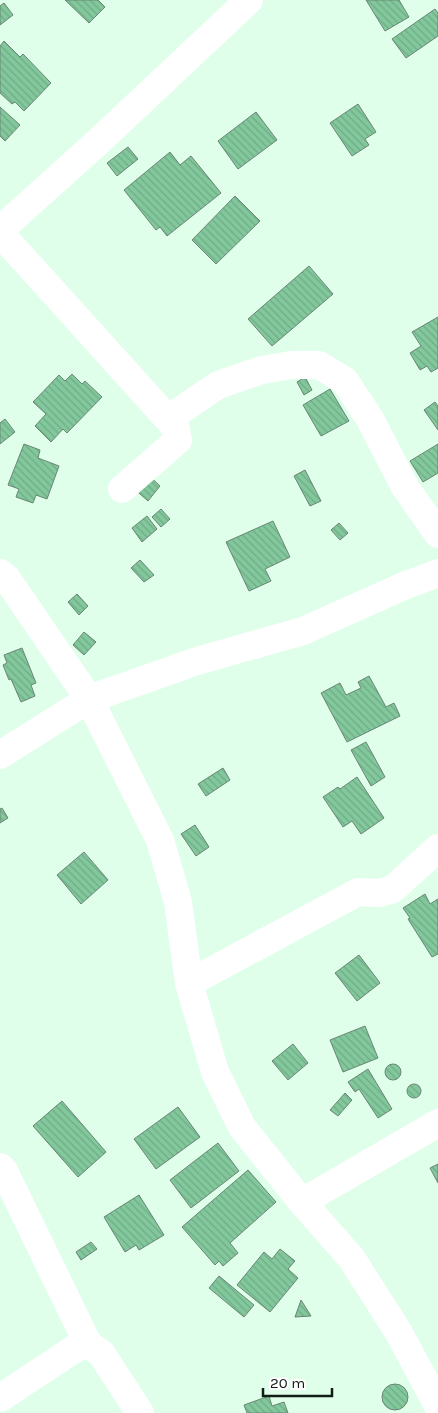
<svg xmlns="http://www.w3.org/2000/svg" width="438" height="1413" viewBox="0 0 438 1413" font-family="Karla,sans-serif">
<defs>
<pattern id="building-back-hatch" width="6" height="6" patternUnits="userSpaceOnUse" patternTransform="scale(1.25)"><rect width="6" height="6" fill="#82c89c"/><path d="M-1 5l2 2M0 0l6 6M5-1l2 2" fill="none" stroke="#6fab86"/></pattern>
</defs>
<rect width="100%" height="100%" fill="#e0ffea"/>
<path fill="url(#building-back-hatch)" stroke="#6a8674" d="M65 0H98L105 7 89 23Z
M366 0H399L409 17 385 31Z
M4 3 13 15 0 25V6Z
M435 9 438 13V36L406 58 392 39Z
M4 41 20 57 23 54 51 83 24 111 15 102 12 104 0 93V46Z
M358 104 376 132 365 139 369 145 352 156 330 123Z
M0 107 20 125 5 141 0 136Z
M256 112 277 140 238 169 218 141Z
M128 147 138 159 117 176 107 163Z
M170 152 180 165 191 156 221 193 167 236 160 227 156 230 124 190Z
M235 196 260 221 216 264 192 240Z
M309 266 333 294 272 346 248 319Z
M438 317V368L431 372 427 366 420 370 410 353 421 346 412 332Z
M72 374 82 384 85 381 102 397 67 433 63 429 51 442 35 426 46 414 33 402 59 375 65 381Z
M305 377 312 390 304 395 297 382Z
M330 389 349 421 321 436 303 405Z
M435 402 438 406V430L424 410Z
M5 419 15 432 0 444V423Z
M24 444 40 450 38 458 59 466 47 499 36 495 33 503 16 497 19 489 8 485Z
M438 444V473L423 482 410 461Z
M305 470 321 501 310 506 294 476Z
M145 472 160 486 148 501 132 487Z
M161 509 170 519 161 527 152 517Z
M147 516 157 529 142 542 132 528Z
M273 521 290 557 265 569 271 581 249 591 226 542Z
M339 523 348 533 340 540 331 530Z
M140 560 154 575 144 582 131 568Z
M77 594 88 606 79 615 68 602Z
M84 632 96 642 84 655 73 645Z
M22 648 36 683 31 685 35 696 21 702 11 679 9 680 3 665 7 663 4 655Z
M369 676 386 707 394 703 400 716 347 742 321 693 340 683 346 695 361 688 358 682Z
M366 742 385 777 371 786 351 750Z
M223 768 230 780 206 796 198 784Z
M357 777 384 818 361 834 352 821 343 827 323 797 338 787 340 789Z
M2 808 8 818 0 823V809Z
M195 825 209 847 196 856 181 834Z
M84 852 108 880 81 904 57 875Z
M425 894 430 904 438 899V954L432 957 408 919 410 918 403 908Z
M359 955 380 983 357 1001 335 973Z
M365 1026 378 1058 343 1072 330 1040Z
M293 1044 308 1063 288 1080 272 1061Z
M385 1072a8 8 0 1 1 16 0a8 8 0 1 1-16 0Z
M368 1069 392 1109 378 1118 359 1089 355 1092 348 1082Z
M407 1091a7 7 0 1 1 14 0a7 7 0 1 1-14 0Z
M345 1093 352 1100 338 1116 330 1110Z
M62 1101 106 1152 78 1177 33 1126Z
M178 1107 200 1137 156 1169 134 1139Z
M218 1143 239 1171 191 1208 170 1180Z
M438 1164V1183L430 1168Z
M248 1170 276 1202 230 1243 238 1253 223 1266 219 1261 215 1265 182 1227Z
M139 1195 164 1235 139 1250 136 1245 125 1252 104 1217Z
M91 1242 97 1249 81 1260 76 1252Z
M280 1249 295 1261 288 1269 298 1278 270 1312 237 1285 264 1252 272 1259Z
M219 1276 254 1305 244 1317 209 1288Z
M301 1300 311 1316 295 1317Z
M382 1397a13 13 0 1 1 26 0a13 13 0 1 1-26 0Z
M269 1396 272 1406 284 1402 288 1413H247L244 1405Z"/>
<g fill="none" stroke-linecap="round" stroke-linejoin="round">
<path stroke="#fff" stroke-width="28" d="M0 230 100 140 249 0
M0 233 168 419 218 385 262 370 291 365H319L345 381 370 419 405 487 438 534
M122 489 178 440 176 429 168 419
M0 573 7 579 89 699 160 840 178 902 189 983 215 1072 242 1127 302 1202 352 1259 399 1333 438 1406
M0 755 89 699 197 661 303 631 406 585 438 573
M189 983 358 892 379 893 393 889 438 848
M0 1167 4 1171 88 1344
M302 1202 438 1123
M0 1398 76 1348 88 1344 101 1353 140 1413"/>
</g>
<path d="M263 1388v8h69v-8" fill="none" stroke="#111c15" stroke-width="2.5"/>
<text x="270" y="1388" font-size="15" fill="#111c15" stroke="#ffffff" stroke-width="4" paint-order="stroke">20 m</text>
</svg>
